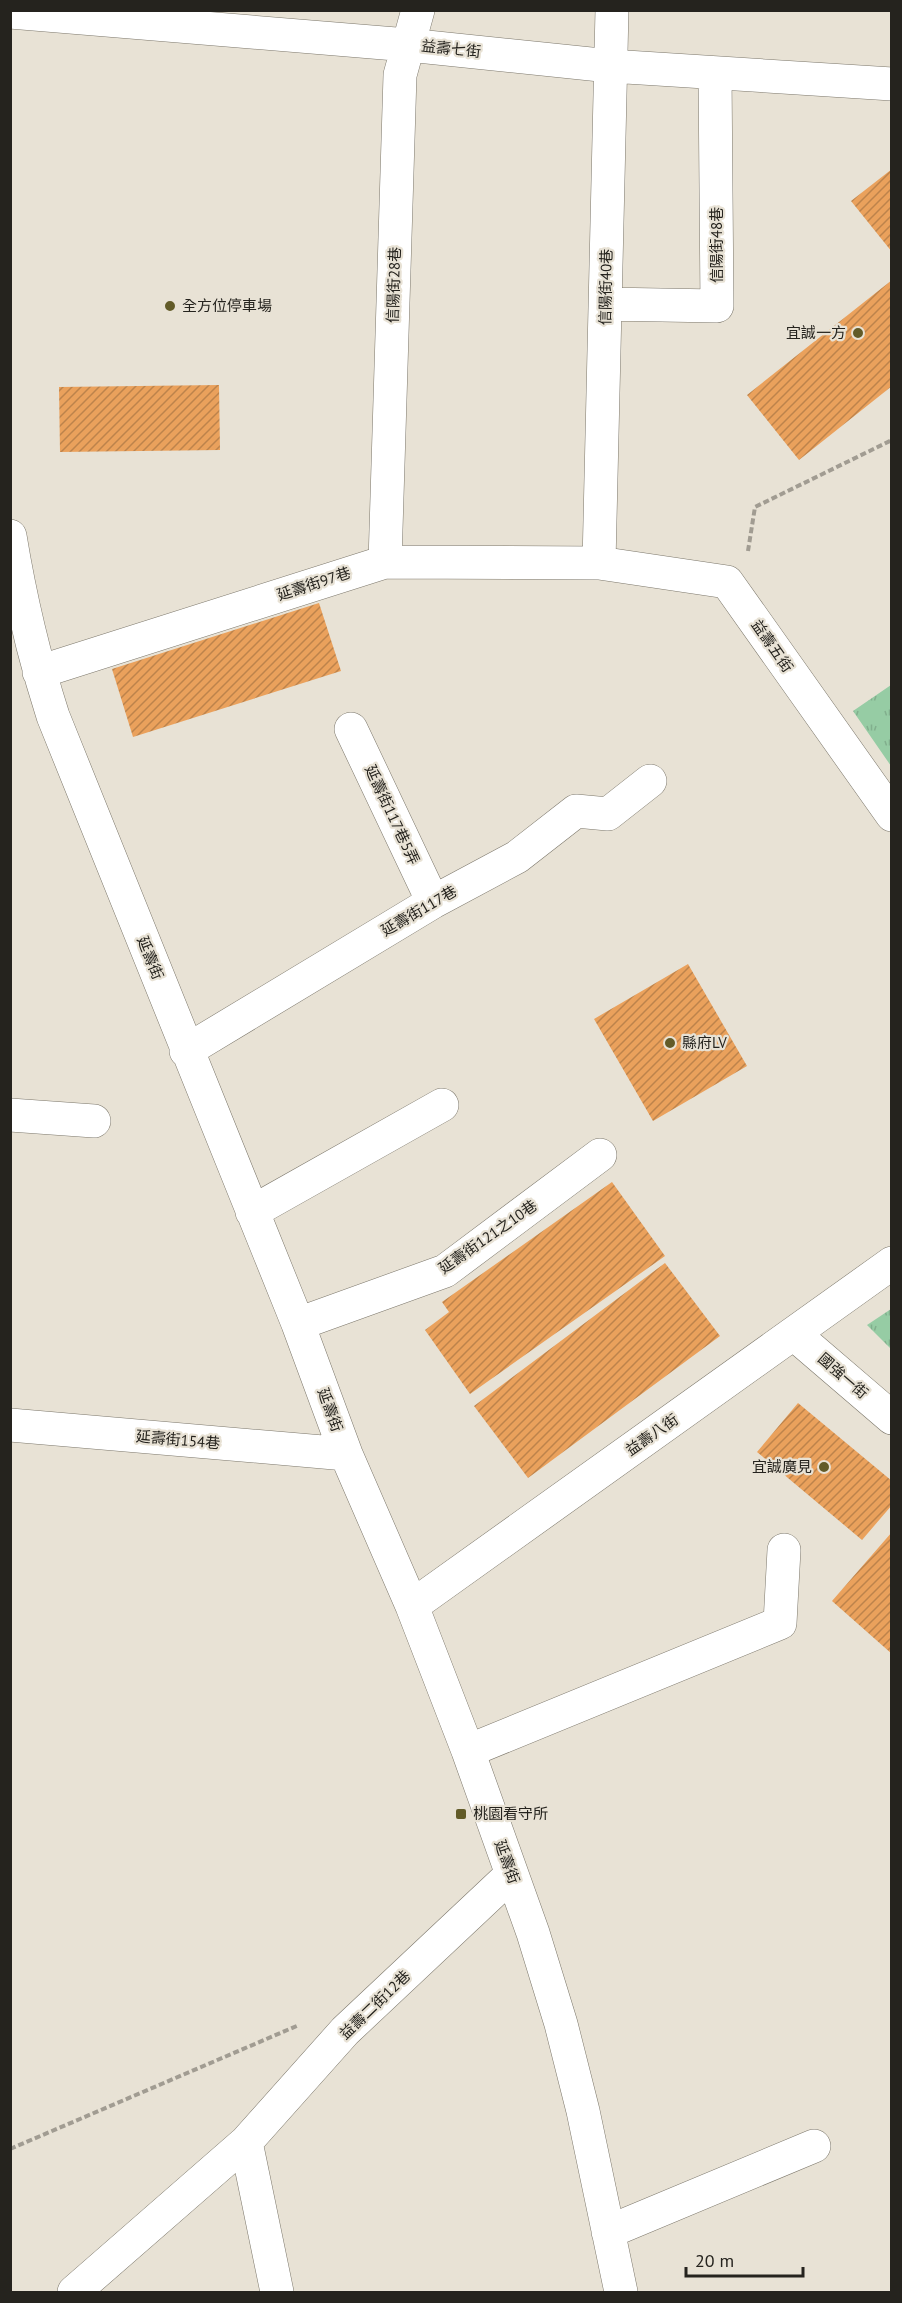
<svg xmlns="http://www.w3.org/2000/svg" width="902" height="2303" viewBox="0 0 902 2303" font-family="'PT Sans','Noto Sans TC',sans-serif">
<defs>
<pattern id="park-tufts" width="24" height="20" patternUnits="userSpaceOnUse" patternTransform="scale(1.5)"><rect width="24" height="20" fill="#96cca4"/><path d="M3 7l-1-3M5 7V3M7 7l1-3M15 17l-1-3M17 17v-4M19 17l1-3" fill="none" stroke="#81af8d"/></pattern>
<pattern id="building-hatch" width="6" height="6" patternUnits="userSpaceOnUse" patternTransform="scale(1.5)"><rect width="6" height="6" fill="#eaa15c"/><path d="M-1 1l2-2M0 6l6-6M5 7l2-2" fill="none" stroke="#bd834b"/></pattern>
</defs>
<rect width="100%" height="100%" fill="#e8e2d5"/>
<path fill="url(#park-tufts)" d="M891 685V766L853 711Z
M891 1309V1349L867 1325Z"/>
<path fill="url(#building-hatch)" d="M892 169V252L851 201Z
M892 280V386L799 460 747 395Z
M219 385 220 450 60 452 59 387Z
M319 603 341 671 133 737 112 669Z
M688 964 747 1066 653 1121 594 1019Z
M612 1182 665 1256 470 1394 425 1330 449 1312 442 1302Z
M665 1263 720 1336 528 1478 474 1406Z
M798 1403 892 1481V1505L862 1540 757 1452Z
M892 1532V1654L832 1601Z"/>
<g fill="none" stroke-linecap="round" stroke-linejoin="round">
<defs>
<path id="minor" d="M10 12 408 45 610 66 892 84
M606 304 717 306 715 73
M10 536C20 597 34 657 53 716L298 1324 346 1454 412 1606 468 1751 533 1933 561 2024 583 2111 621 2292
M385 562 400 75 418 10
M599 563 612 10
M39 672 385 562 599 563 727 582 892 815
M351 729 433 902
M186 1051 433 902 517 857 576 811 608 814 650 781
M10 1115 94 1121
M252 1212 442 1105
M298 1324 445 1271 600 1155
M794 1334 892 1418
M10 1425 346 1454
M412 1606 892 1263
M468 1751 780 1623 784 1550
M246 2142 277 2292
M608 2232 814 2146
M74 2292 246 2142 345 2031 511 1875"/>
</defs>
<use href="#minor" stroke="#7c776b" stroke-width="34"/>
<path stroke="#a19c92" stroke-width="4" stroke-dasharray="6 3" stroke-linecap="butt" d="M748 551 755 507 892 440
M10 2149 299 2025"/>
<use href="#minor" stroke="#fff" stroke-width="33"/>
</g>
<g fill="#625b28" stroke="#e8e2d5" stroke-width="2">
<circle cx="170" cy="306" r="6"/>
<circle cx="858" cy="333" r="6"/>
<circle cx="670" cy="1043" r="6"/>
<circle cx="824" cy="1467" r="6"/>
<rect x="455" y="1808" width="12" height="12" rx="3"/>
</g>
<g text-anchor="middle" stroke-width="4.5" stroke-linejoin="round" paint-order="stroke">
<g font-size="15" fill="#25231e" stroke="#e8e2d5">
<text transform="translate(451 49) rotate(6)" y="5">益壽七街</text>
<text transform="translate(717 245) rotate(-90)" y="5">信陽街48巷</text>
<text transform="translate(394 285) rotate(-88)" y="5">信陽街28巷</text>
<text transform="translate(606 287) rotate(-89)" y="5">信陽街40巷</text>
<text transform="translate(314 584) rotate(-18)" y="5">延壽街97巷</text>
<text transform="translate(772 646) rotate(55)" y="5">益壽五街</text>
<text transform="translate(392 815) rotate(65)" y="5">延壽街117巷5弄</text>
<text transform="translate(419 911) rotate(-30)" y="5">延壽街117巷</text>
<text transform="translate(150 958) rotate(68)" y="5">延壽街</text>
<text transform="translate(488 1237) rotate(-35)" y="5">延壽街121之10巷</text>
<text transform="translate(843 1376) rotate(41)" y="5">國強一街</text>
<text transform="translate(330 1410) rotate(70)" y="5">延壽街</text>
<text transform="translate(652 1435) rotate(-35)" y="5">益壽八街</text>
<text transform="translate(178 1440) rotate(5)" y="5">延壽街154巷</text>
<text transform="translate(507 1862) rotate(70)" y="5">延壽街</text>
<text transform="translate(375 2005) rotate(-44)" y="5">益壽二街12巷</text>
</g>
<g font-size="15" fill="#25231e" stroke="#e8e2d5" text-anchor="start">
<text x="182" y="311">全方位停車場</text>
<text x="846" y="338" text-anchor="end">宜誠一方</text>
<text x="682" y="1048">縣府LV</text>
<text x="812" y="1472" text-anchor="end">宜誠廣見</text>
<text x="473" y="1819">桃園看守所</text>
</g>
</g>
<rect width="902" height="2303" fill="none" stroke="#25231e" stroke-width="24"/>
<path d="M686 2267v9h117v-9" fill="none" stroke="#25231e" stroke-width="3"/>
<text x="695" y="2267" font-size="18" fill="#25231e" stroke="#e8e2d5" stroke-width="4.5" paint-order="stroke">20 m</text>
</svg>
